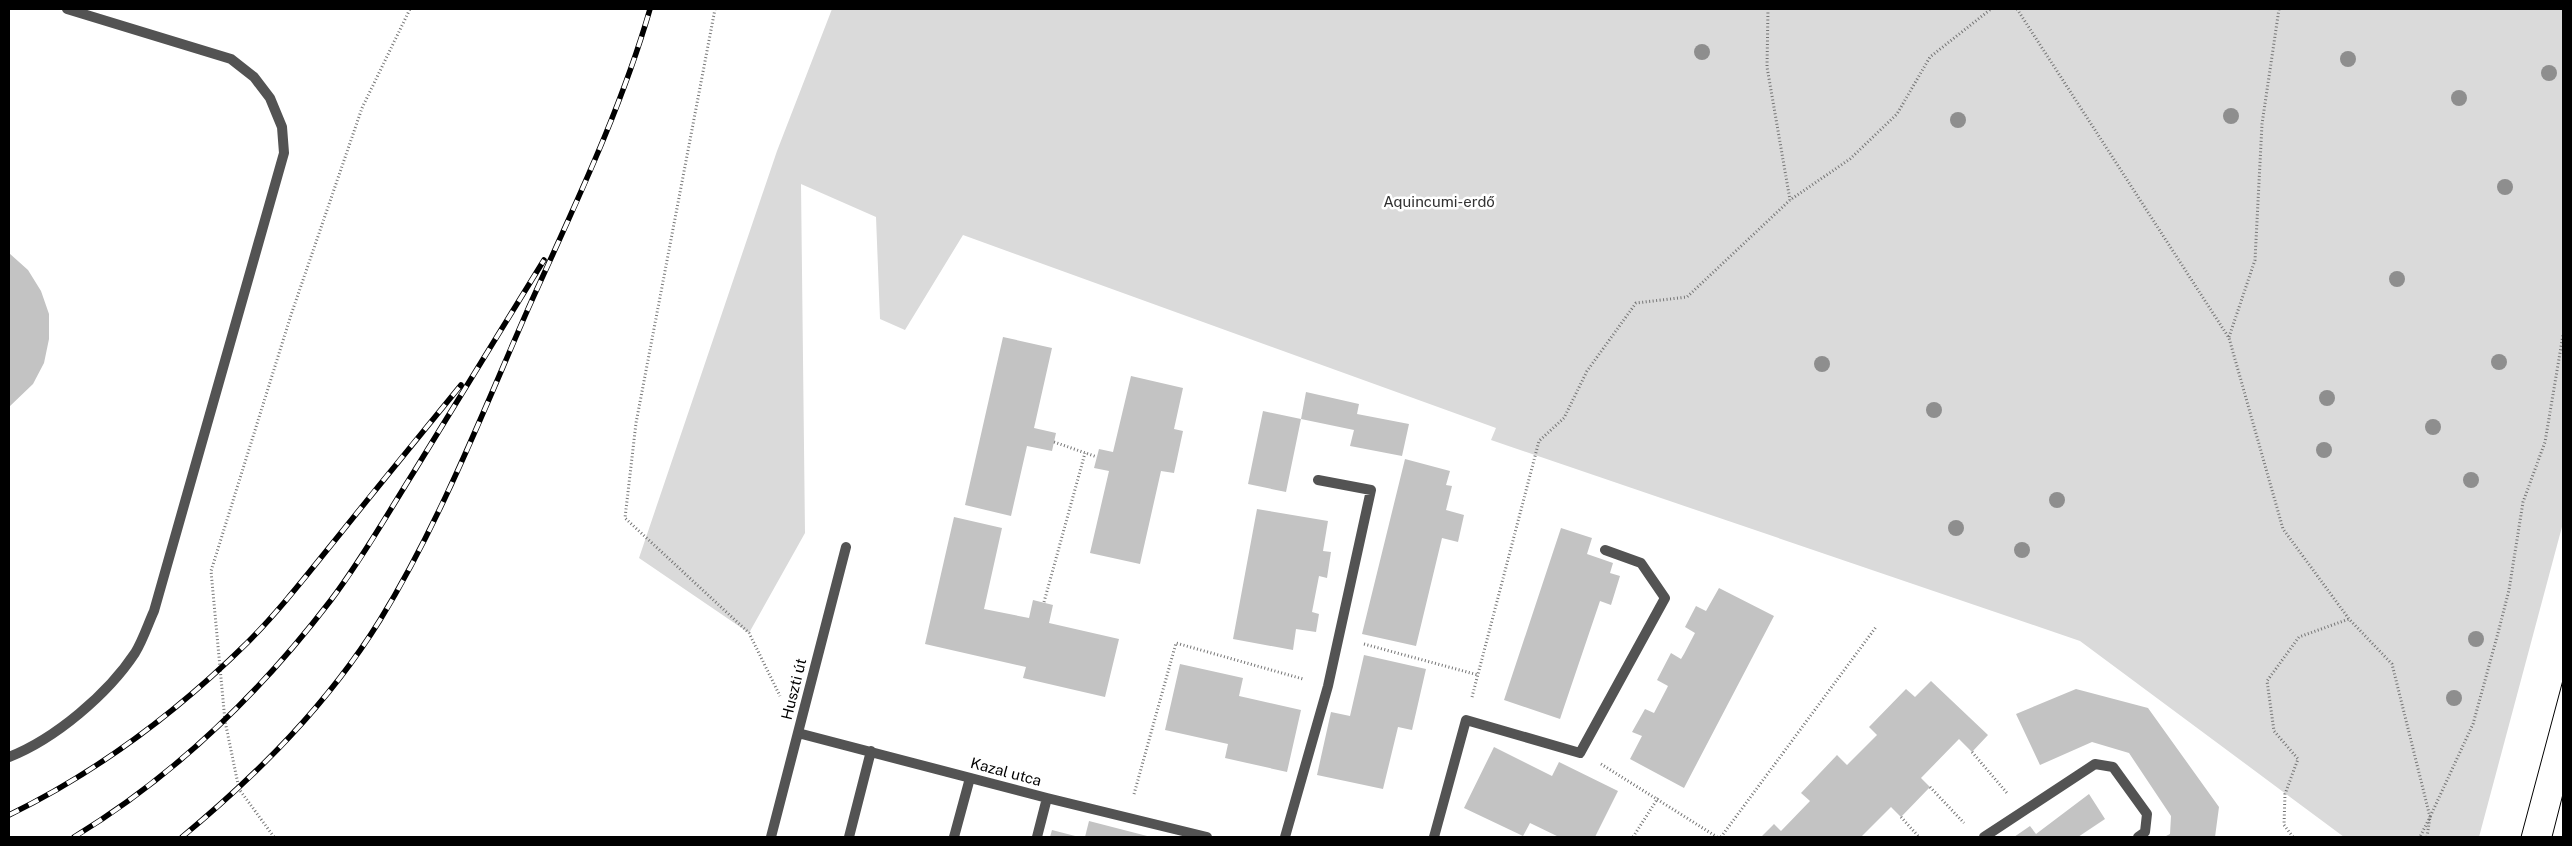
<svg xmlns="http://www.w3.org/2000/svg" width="2572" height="846" viewBox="0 0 2572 846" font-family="'Public Sans',sans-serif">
<rect width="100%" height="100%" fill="#fff"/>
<path fill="#dadada" d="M832 9H2563V523L2479 837H2344L2080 641 1491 440 1496 428 963 235 905 330 880 319 876 217 801 184 805 533 749 633 639 558 777 151Z"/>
<path fill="#c3c3c3" d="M9 253 28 270 41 291 49 314V339L44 363 33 384 9 407Z
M1003 337 1052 348 1034 428 1056 433 1052 451 1027 446 1011 516 965 505Z
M1131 376 1183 388 1174 429 1183 431 1174 473 1161 471 1140 564 1090 553 1109 471 1094 468 1099 449 1113 452Z
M1306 392 1359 404 1357 414 1409 424 1402 456 1350 446 1354 430 1301 419Z
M1263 411 1301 419 1286 492 1248 484Z
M1405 459 1450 471 1446 485 1452 486 1446 510 1464 515 1458 542 1442 538 1416 646 1362 634Z
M1257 509 1328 521 1323 551 1331 552 1327 578 1319 576 1312 612 1319 614 1316 632 1296 629 1293 650 1233 639Z
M954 517 1002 528 984 609 1029 618 1033 600 1053 605 1049 623 1119 639 1105 697 1023 678 1026 667 925 644Z
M1561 528 1592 538 1587 554 1613 563 1610 573 1620 576 1611 605 1600 601 1560 719 1504 700Z
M1719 588 1774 616 1684 788 1630 759 1642 736 1632 732 1645 709 1654 713 1666 690 1668 686 1657 680 1671 653 1681 659 1684 654 1695 633 1685 627 1696 606 1706 611Z
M1364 655 1426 669 1412 730 1398 727 1383 789 1317 775 1331 712 1350 716Z
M1180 664 1243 678 1239 696 1301 710 1287 772 1225 758 1228 744 1165 730Z
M1931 681 1988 735 1972 752 1959 739 1921 778 1930 787 1901 817 1891 807 1861 837H1761L1774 824 1781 831 1810 801 1801 793 1837 755 1847 765 1877 735 1869 727 1906 689 1915 697Z
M2076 689 2148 708 2219 807 2215 837H2164L2170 834 2171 816 2129 753 2092 742 2040 765 2016 714Z
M1494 747 1552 776 1559 762 1618 791 1595 837H1559L1530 823 1523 836 1464 808Z
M2089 794 2105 819 2078 837H2014L2030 826 2036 834Z
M1089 821 1151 837H1085Z
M1052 830 1079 837H1050Z"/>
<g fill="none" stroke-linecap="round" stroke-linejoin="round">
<path stroke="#757575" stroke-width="3" stroke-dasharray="1 2.5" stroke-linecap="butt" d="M715 9 636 423 625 518 749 633 780 696
M1768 9 1767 67 1790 200
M2017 9 2229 338 2283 529 2349 619 2392 664 2430 817 2420 837
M2229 337 2255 260 2262 124 2279 9
M1054 442 1097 457
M1044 602 1085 453
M1364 644 1478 675
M1472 697 1539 441 1564 418 1587 371 1636 303 1687 297 1790 200 1850 159 1897 114 1930 57 1991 9
M1972 752 2007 793
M1601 764 1717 837
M1930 787 1964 823
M1134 794 1176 643 1303 679
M1901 817 1919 837
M274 837 239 789 225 721 211 571 291 315 362 108 410 9
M1633 837 1658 798
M1721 837 1876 627
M2293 837 2284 825 2285 794 2298 759 2274 731 2267 681 2299 637 2349 619
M2427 837 2430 817 2473 724 2498 633 2509 590 2523 502 2545 442 2563 335"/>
<path stroke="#535353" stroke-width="10" d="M9 757C55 739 108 694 135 653 143 640 148 624 154 611L284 153 282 127 270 98 254 77 231 59 67 9"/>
<path stroke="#535353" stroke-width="10" d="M798 733 1047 798 1207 837
M771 837 846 547
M849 837 871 751
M954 837 970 778
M1037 837 1047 798
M1285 837 1328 686 1371 490 1318 480
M1434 837 1466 720 1580 753 1665 598 1641 563 1605 550
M1984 837 2095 764 2113 767 2147 814 2145 832 2138 837"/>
<path stroke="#000" stroke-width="1" d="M2521 837 2563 680
M2552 837 2563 794"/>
<defs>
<path id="rail" d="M9 815C97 772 177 712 247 643 280 610 310 571 340 534 380 484 421 434 461 385
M74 837C174 776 260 693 331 600 362 559 388 513 415 470 458 400 501 330 544 260
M182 837C258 774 328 704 380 620 440 522 482 414 528 309 572 211 620 113 650 9"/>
</defs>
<use href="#rail" stroke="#000" stroke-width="5.5"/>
<use href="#rail" stroke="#fff" stroke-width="4" stroke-dasharray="11" stroke-linecap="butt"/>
</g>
<g fill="#8e8e8e">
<circle cx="1702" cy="52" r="8"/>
<circle cx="2348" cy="59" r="8"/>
<circle cx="2549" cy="73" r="8"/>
<circle cx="2459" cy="98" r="8"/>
<circle cx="2231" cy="116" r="8"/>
<circle cx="1958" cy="120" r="8"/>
<circle cx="2505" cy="187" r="8"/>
<circle cx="2397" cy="279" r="8"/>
<circle cx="2499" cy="362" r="8"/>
<circle cx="1822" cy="364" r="8"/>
<circle cx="2327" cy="398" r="8"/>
<circle cx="1934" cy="410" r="8"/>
<circle cx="2433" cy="427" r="8"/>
<circle cx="2324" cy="450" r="8"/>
<circle cx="2471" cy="480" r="8"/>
<circle cx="2057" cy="500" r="8"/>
<circle cx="1956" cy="528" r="8"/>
<circle cx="2022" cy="550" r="8"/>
<circle cx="2476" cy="639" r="8"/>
<circle cx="2454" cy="698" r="8"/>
</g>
<g text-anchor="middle" stroke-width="5" stroke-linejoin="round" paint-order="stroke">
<g font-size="15" fill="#313131" stroke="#fff">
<text x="1439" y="207">Aquincumi-erdő</text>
</g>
<g font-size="15" fill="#000" stroke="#fff">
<text transform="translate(794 689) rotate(-76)" y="5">Huszti út</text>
<text transform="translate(1006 772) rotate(15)" y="5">Kazal utca</text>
</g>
</g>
<rect width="2572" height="846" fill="none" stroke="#000000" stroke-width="20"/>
</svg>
